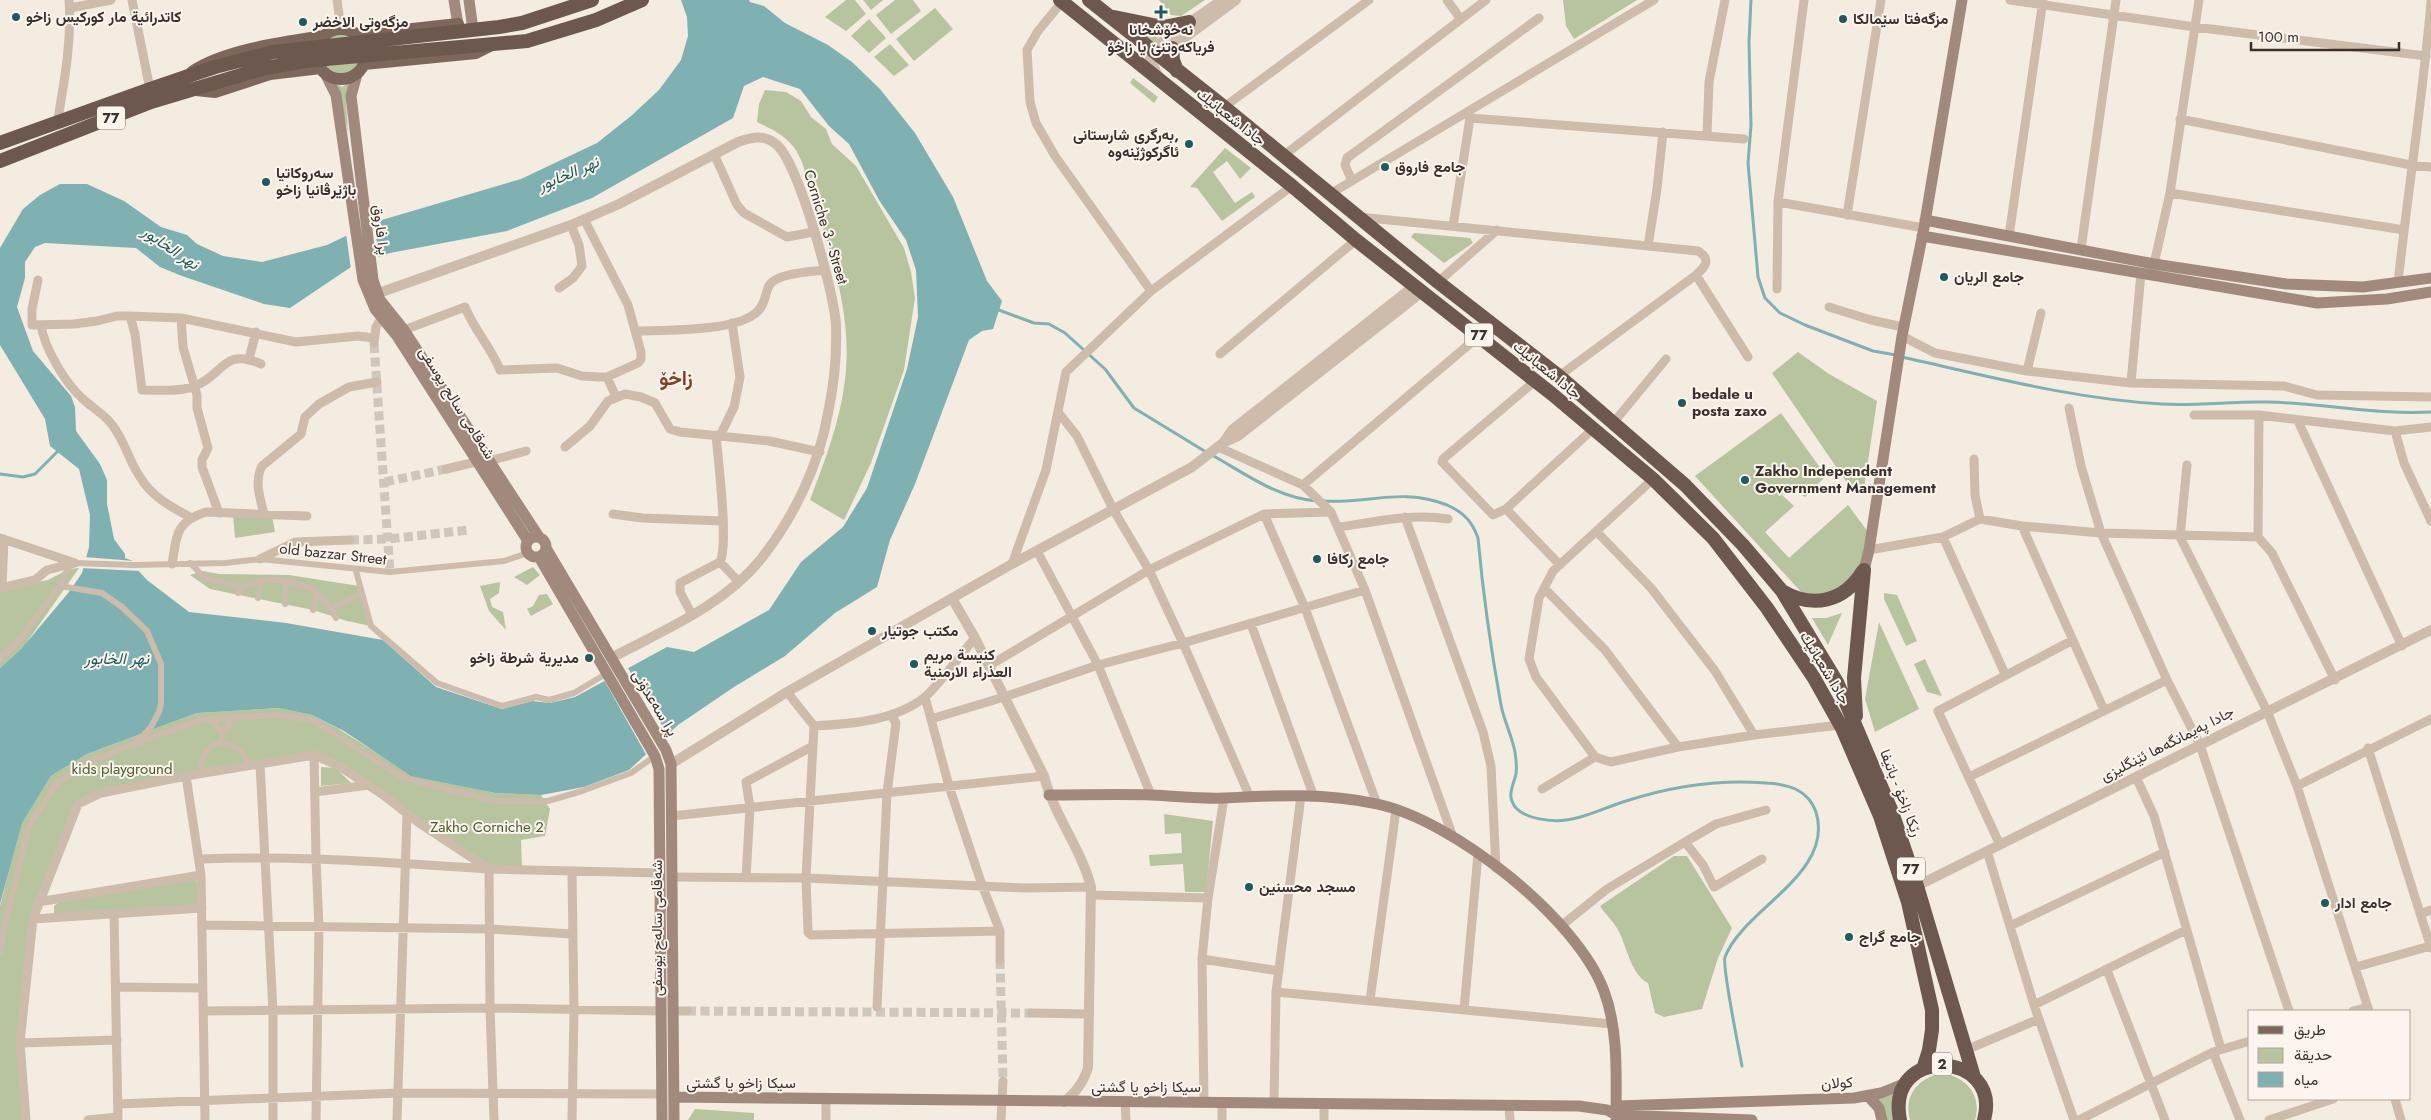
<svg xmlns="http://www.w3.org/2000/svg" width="2431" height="1120" viewBox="0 0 2431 1120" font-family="Jost,Vazirmatn,sans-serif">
<rect width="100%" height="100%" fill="#f4ebe1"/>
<path fill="#b8c4a0" d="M846 0H855L866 14 846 31 825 17Z
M863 0H883L871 10Z
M895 0H913L921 11 891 34 876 15Z
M1159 0H1205L1181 16 1171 15Z
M1563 0H1637L1574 39 1566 26Z
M935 8 953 29 914 61 896 39Z
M869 19 886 38 869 53 851 36Z
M1133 27 1165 31 1153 43Z
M338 33 354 37 360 64C350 76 336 77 325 65L328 38Z
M890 44 909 65 894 76 874 57Z
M1133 78 1158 97 1154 103 1130 83Z
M333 81 342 87 349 82 346 99 348 133 340 97Z
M765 90 786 92 801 101 811 117 826 129 832 144 856 166 904 248 911 272 915 298 904 370 871 463 844 520 810 500C825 460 840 422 845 380 853 316 831 253 812 194 806 178 803 157 792 145 783 134 769 128 757 122L759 104Z
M1225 148 1251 168 1240 179 1227 161 1213 172 1235 203 1252 192 1255 197 1222 221 1197 188 1190 187Z
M1414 233 1470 238 1473 243 1444 263 1411 237Z
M1798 352 1829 374 1877 401 1864 488 1854 493 1772 373Z
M1781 413 1826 476 1805 497 1789 487 1782 495 1794 506 1765 532 1789 558 1848 505 1868 532 1859 574 1821 598 1802 593 1695 476Z
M233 515 272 516 275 532 235 538Z
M533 567 540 575 527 585 514 577Z
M79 568 25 645 0 668V589L48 580 69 569Z
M203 571 219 574 289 575 359 586 371 626 347 621 313 610 210 589 190 575Z
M500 582 499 593 490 599 492 607 503 612 506 630 489 611 480 586Z
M1884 593 1897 595 1917 641 1906 646 1884 599Z
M547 594 553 604 531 616 527 609 533 606 539 595Z
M1842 613 1828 645 1812 618H1826Z
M1879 622 1919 709 1875 732 1865 699Z
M1925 659 1942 696 1927 692 1914 664Z
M280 708 312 715 339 729 411 775 495 793 541 795 550 809 545 836 521 840 522 870 489 869 314 755 162 780 78 804 38 902 20 1043 26 1120H0V906L21 824 51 776 87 754 197 713Z
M321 767 336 768 351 783 321 786Z
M1164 814 1213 821 1206 892H1185L1183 864 1150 866 1149 855 1182 853 1181 833 1165 834Z
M1674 856H1687L1732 928 1718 958 1702 1009 1664 1017 1655 1013 1648 983C1633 976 1627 950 1621 936 1617 925 1606 915 1600 906Z
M195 880 197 883 199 905 54 914V906L59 902Z
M1943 1073C1967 1078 1982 1095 1975 1120H1910C1903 1095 1919 1077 1943 1073Z
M1897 1092 1893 1107 1895 1120H1884L1875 1098Z
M695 1109 754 1113V1120H688Z"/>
<path fill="#7fb0b2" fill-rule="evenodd" d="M681 0H749L750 2 764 6 785 23 828 45 852 62 880 89 915 133 953 197 987 281 1002 301 993 329 982 331 969 340 915 484 890 540 877 587 835 613 785 656 734 687 678 725 629 770 584 787 541 795 495 793 411 776 344 731 312 715 279 708 197 713 87 754 51 776 22 823 0 904V668L22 648 69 592 82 573 89 547 90 515 79 469 50 446 45 419 0 345V248L23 209 40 195 60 184H87L124 201 161 227 187 235 197 244 223 256 262 262 327 245 375 222 521 179 597 143 631 116 659 90 681 60 688 36 687 17ZM763 77 800 89 829 126 849 144 879 200 906 240 916 270 918 317 907 369 867 488 843 527 801 562 769 610 694 652 667 647 575 697 550 703 532 701 502 709 436 687 383 640 286 623 189 612 147 580 134 566 133 561 125 558V554L114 539 107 504V480L100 464 76 431 75 407 71 396 33 351 17 307 25 278V262L35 247 45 243 136 248 160 267 182 276 264 304 290 308 351 267 390 253 507 231 592 198 733 118 744 86Z"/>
<path fill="#f4ebe1" d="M374 219 379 260 351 270 346 233Z
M84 557 135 561 140 571 81 568Z
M628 668 669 737 648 758 604 680Z"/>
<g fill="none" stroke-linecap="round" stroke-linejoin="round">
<path stroke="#7fb0b2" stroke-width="3" d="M1751 0 1749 42 1751 125 1748 163 1758 277 1765 298 1780 313 1805 325 1873 351 1896 355
M996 309 1034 323 1049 324 1065 333 1105 369 1134 408 1206 452
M1902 357C1988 376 2073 399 2162 404 2198 406 2233 401 2268 402 2322 403 2377 415 2431 412
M1212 455C1244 473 1279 499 1317 501
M0 474 23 477 35 474 59 450
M1324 501C1368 504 1403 487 1447 505 1463 512 1472 521 1478 538 1483 594 1491 650 1501 705 1504 721 1512 736 1515 752 1516 759 1517 767 1516 774 1513 787 1506 796 1516 808 1526 819 1551 822 1566 820 1586 818 1606 807 1626 801 1672 786 1717 779 1766 783 1787 784 1808 789 1816 812 1835 874 1743 909 1725 957 1722 966 1739 1050 1742 1066"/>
<path stroke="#cfc6bd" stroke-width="9" stroke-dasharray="9 4.5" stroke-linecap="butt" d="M374 344 390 572
M385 482 446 469
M350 540 388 539 468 530
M1000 960 1003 1081
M687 1011 1031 1013"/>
<path stroke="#cdbbac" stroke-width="6" d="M75 563 134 565 225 563 260 559 390 572 504 561 528 553
M190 563 205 578 242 588
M70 564 60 586 102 593 122 607 147 631 161 664V703L159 712 151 727 137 742
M356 571 371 626 437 683 502 706 536 697 549 700 574 693 609 672
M238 593C253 573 299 578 317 593 325 600 331 609 336 618
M258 598 262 581
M285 604 286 582
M331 608 361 594
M313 610 317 593
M0 659 18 641 60 586
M213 719 216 727 222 731
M222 744V731L230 726 227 718
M124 748 201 720 279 715 312 720 404 778 494 801H548L582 791 631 773 655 756
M202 773C197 747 222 733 241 752 245 755 247 761 249 765
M0 952 4 928 29 826 57 783 91 762 125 747"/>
<path stroke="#cdbbac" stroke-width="9" d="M132 0 150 89
M337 0 341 29
M1447 0 1460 18
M1804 0 1778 202 1924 228
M2010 0 2195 27 2426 56
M1062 2 1038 31 1027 50 1030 102 1036 123 1055 156 1151 291
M70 8 111 0
M1224 107 1369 0
M1470 118 1744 139
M2180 119 2411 165 2431 167
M57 124C64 83 72 42 69 0
M1707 135 1709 82 1725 0
M714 154 737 205 744 213 787 237 813 232
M1283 156 1486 0
M1352 181 1345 165 1347 158 1539 18
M2170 193 2404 230
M1330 194 1654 0
M1847 215 1881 0
M1359 217 1698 251C1712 260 1705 267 1696 275L1559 376
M1453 226 1470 118 1468 113
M2009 236 2043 0
M1648 246 1657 189 1663 132
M2081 249 2116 0
M2154 264 2170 193 2199 0
M1696 275 1748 357
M38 280 32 309V325L74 324 97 321 117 316H130L181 318 296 342 358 336 374 338
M1438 282 1497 230
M2398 283C2408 189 2423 96 2431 2
M559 288 573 278 582 266 579 245 571 225
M1777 289 1778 202
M1829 307 1871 320 1903 327
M130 316 135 334 142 390C158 390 177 392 193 387 225 375 222 347 261 364
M181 318 183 347 197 395V408L208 448 202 460V467L219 513
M41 325C44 347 65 383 82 398 92 408 105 414 113 426 125 442 129 461 140 477 151 496 171 507 190 517
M404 330 465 307C474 330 491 347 500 370L557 368 582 376 600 377H607L638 363 641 359V352L628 305 584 219
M636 331C665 330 736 332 757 312 764 306 765 296 768 288 772 273 811 272 824 270
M1902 336 1935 353 2027 371 2131 383 2284 386 2317 395 2431 397
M374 343 376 327 382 317
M1220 354 1356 240
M249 359 256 332
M2027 371 2041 313
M607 377 616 397
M1535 381 1443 459 1442 462 1493 515 1506 509 1593 429
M2131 383 2141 273
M2069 408 2081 466 2101 533 2167 680 2200 745 2289 1011
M1058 412 1077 436 1113 509 1149 570 1183 643 1249 795
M2194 415H2259L2395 431 2431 427
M2259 415 2258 537 2272 553 2335 680
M2298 421 2402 646
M1614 422 1666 359
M2395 431 2404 463 2431 521
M720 436 734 407 740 377 732 323
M565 447 590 426 608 401 625 394 641 397 655 403 670 429 680 432 769 441 820 452
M1218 447 1303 485 1331 512 1365 590 1453 837
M1974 459 1975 495 1980 519
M489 461 526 451
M2187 465 2180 537 2267 711 2297 786 2369 1011
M446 469 476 462
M1653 479 1553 571 1539 598 1529 659 1536 677 1595 757 1611 762 1678 747 1754 735 1840 725
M1303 485 1479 336
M1506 509 1560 565
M264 514C260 498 254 481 262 466L301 434 305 417 319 404 349 387 377 382
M613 514 642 518 723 521
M1264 514 1305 608 1377 804
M1405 517 1483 732 1491 766 1496 868
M2022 526 2104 710
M1339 527C1375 522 1412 513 1448 519
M1597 532 1651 588 1715 671 1754 735
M1943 537 2005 674
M0 538 75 563
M1869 550 1943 537 1980 519 2022 526 2101 533 2258 537
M1037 551 1098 665 1151 795
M260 559 295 542 350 540
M720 562 739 582
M172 564C177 535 175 522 206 512L307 516
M1012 564 1046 470 1066 372 1151 291 1292 186
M2 587 4 539
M0 588 35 580 47 570 75 563
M1544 588 1605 650 1678 747
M692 615 680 592V583L720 562C729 545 718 459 716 435
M1251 624 1314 797
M989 666 1149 570 1264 514 1331 512
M787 692 814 726 806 878 808 932 811 935 1000 931
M925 697 949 786 982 885 1000 931V960
M931 719 1004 697 1098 665 1183 643 1365 590
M814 726C850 724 895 721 925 697 940 684 961 654 975 638
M2368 748 2431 948
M314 755 316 858 319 928 316 1120
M260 764 273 1011V1120
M186 776 201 875 205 1120
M1969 777 2167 680
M2136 777 2154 816 2221 1049
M2297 786 2431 719
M1542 789 1595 757
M315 792 369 785
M672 816 1044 776
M1685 842 1716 824 1766 810
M2000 845 1938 711 2073 640
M1987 851 2034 1005 2074 1120
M199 859C296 855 392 863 489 869L490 1008 494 1120
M572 872 574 1010 572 1120
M672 877 806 878 1025 888 1091 887
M746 878 750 807 746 782 813 746
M1091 895 1208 898
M38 902 201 875
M114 913 118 1120
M2420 914 2431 910
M33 919 202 908
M202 925 490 929 572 934
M1561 926 1607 889 1685 842 1703 865 1714 887 1762 859
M2010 926 2165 852
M1202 959 1279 971
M2356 967 2430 946
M2107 970 2165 1120
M116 987 203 988
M1276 992 1612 1024
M1370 1000 1396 810
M2034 1005 2186 930
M877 1007 887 793 896 723 891 715
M1464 1010 1478 854
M203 1011 490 1008 662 1011
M673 1011H687
M2353 1011 2368 1007
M1031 1013 1088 1014
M20 1043 117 1040
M1966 1050 2039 1019
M2213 1052 2240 1120
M826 1098V1120
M2395 1099 2401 1120
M1125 1102 1126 1120
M1204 1102 1202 959 1208 898 1224 798
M1222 1102V1120
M1274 1102 1276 992 1301 796
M118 1104 399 1093 662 1094
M1509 1106 1510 1120
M26 1120 20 1043 33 919 78 804 101 793 186 776 314 755 341 767 382 794 419 823 489 869 660 873
M88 1120 118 1117
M397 1120 407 814
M1001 1120 1003 1081
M1324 1120V1103
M2079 1120 2213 1052 2250 1041
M2269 1120 2333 1099"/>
<path stroke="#cdbbac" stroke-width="10" d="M1167 51 1236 0
M1159 77 1150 60V50L1222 0
M376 294 571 225 619 204 738 142C752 137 765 134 777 145 799 164 835 295 836 326 837 355 834 385 828 413 819 465 794 517 761 559 723 606 664 630 611 658
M1223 443 1232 430 1414 286
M953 600 975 638 1044 776C1054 816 1081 848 1091 887L1088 1068C1083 1083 1076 1092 1064 1102
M671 764 787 692 1012 564 1192 467 1223 443 1238 436 1422 292
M1917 886 2431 630"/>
<path stroke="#a18a7d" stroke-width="11" d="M454 0 459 31
M469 0 473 30
M325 73 336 95 363 280 375 309 397 336 528 541
M357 74 351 96 373 280 380 300 404 330 539 537
M1925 220 2154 264 2286 284 2363 287 2431 278
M1922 236 2317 303 2387 299 2431 292
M526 547a10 10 0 1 1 20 0a10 10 0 1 1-20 0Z
M546 548 666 750 671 764 674 1120
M539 557 655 756 659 769 662 1120
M1864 570 1869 550 1902 336 1924 228 1962 0
M1049 795C1083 795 1118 794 1152 795 1176 796 1201 799 1225 798 1275 795 1327 793 1377 804 1453 820 1577 918 1604 991 1619 1031 1616 1078 1616 1120
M1868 1096 1879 1108 1882 1120
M674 1097 1579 1106 1607 1110 1616 1115 1752 1120
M1616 1106 1854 1098 1881 1093 1906 1083"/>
<path stroke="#7d675c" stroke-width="12" d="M316 54a25 25 0 1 1 50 0a25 25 0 1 1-50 0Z
M358 35 458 24
M364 64 476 53 492 45
M192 72C224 50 285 42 324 36
M196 90 215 92 270 74 321 68"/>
<path stroke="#6c584f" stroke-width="14" d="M1060 0 1292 186 1356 240 1552 394 1653 479 1713 538 1767 608 1814 678 1842 728 1880 816 1908 902 1932 1010V1030L1929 1050 1923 1069
M1089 0 1224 107 1438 282 1559 376 1685 485 1743 545 1782 591 1837 682 1892 812 1917 886 1974 1077
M1114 17 1163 27 1189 22
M1172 48 1173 60 1177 71
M0 143 150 89 215 67 273 52 499 27 522 23 592 0
M0 161 151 102 261 69 304 61 527 41 596 20 642 0
M1782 591C1813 609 1844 602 1863 571
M1856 716 1854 678 1864 570
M1900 1120C1885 1044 2003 1051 1984 1120"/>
</g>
<g fill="#1f5a5e" stroke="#fbf5ee" stroke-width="2">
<path d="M1158.5 4.5h5v5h5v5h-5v5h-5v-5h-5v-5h5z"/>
<circle cx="16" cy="17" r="5"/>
<circle cx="1843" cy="19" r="5"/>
<circle cx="303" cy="22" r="5"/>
<circle cx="1189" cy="144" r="5"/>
<circle cx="1385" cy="167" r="5"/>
<circle cx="266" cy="182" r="5"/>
<circle cx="1944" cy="277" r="5"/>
<circle cx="1682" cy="403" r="5"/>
<circle cx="1745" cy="480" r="5"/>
<circle cx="1317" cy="559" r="5"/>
<circle cx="872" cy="631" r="5"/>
<circle cx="589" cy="658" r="5"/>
<circle cx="914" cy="664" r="5"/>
<circle cx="1249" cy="887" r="5"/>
<circle cx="2325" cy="903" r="5"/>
<circle cx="1849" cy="937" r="5"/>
</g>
<g text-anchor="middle" stroke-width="4" stroke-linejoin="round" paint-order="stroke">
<g fill="#fbf5ee" stroke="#756b66" stroke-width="1">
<rect x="97" y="106.5" width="28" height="23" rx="4"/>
<rect x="1465" y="323.5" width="28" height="23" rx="4"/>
<rect x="1897" y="857.5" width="28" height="23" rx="4"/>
<rect x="1932" y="1052.5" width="20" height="23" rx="4"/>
</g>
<g font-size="14" font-weight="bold" fill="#3b302b">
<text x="111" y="123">77</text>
<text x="1479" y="340">77</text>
<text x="1911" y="874">77</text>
<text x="1942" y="1069">2</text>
</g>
<g font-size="15" font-weight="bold" fill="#3b302b" stroke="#fbf5ee" text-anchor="start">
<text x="26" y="22">كاتدرائية مار كوركيس زاخو</text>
<text x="1853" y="24">مزگەفتا سێمالکا</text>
<text x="313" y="27">مزگەوتی الاخضر</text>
<text x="1161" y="35" text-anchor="middle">نه‌خۆشخانا<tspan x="1161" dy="17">فرياكه‌وتنێ يا زاخۆ</tspan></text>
<text x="1179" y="140" text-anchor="end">بەرگری شارستانی,<tspan x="1179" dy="17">ئاگرکوژێنەوە</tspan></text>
<text x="1395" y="172">جامع فاروق</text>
<text x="276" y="178">سه‌روكاتيا<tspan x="276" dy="17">باژێرڤانيا زاخو</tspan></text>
<text x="1954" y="282">جامع الريان</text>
<text x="1692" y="399">bedale u<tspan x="1692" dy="17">posta zaxo</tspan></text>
<text x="1755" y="476">Zakho Independent<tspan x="1755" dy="17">Government Management</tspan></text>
<text x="1327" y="564">جامع ركافا</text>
<text x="882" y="636">مکتب جوتیار</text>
<text x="924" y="660">كنيسة مريم<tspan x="924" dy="17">العذراء الارمنية</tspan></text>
<text x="579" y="663" text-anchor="end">مديرية شرطة زاخو</text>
<text x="1259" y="892">مسجد محسنين</text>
<text x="2335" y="908">جامع ادار</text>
<text x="1859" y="942">جامع گراج</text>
</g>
<g font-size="15" fill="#3b302b" stroke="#fbf5ee">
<text transform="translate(1231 117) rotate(38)" y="5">جادا شعبانيك</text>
<text transform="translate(826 227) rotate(73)" y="5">Corniche 3 - Street</text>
<text transform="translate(381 230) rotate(83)" y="5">پرا فاروق</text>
<text transform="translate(1547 370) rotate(39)" y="5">جادا شعبانيك</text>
<text transform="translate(457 403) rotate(58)" y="5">شەقامی سالح یوسفی</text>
<text transform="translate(333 554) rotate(6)" y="5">old bazzar Street</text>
<text transform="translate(1825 668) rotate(59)" y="5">جادا شعبانيك</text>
<text transform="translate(655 703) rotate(59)" y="5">پرا سەعدۆنی</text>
<text transform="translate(2167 744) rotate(-27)" y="5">جادا په‌يمانگه‌ها ئێنگليزى</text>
<text transform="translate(1901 793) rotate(69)" y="5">رێکا زاخۆ - باتیفا</text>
<text transform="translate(657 928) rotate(-90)" y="5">شەقامی سالەح یوسفی</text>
<text x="741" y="1088">سیکا زاخو یا گشتى</text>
<text transform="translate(1837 1083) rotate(-3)" y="5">كولان</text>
<text x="1146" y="1092">سیکا زاخو یا گشتى</text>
</g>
<g font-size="15" fill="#4a5a2e" stroke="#fbf5ee">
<text x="122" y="774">kids playground</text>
<text x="487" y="832">Zakho Corniche 2</text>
</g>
<g font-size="16" font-style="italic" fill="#1f5a5e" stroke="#fbf5ee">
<text transform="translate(568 173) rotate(-23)" y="6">نهر الخابور</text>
<text transform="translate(171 247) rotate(34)" y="6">نهر الخابور</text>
<text x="117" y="664">نهر الخابور</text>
</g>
<g font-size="20" font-weight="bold" fill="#8c3b22" stroke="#fbf5ee">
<text x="676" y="385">زاخۆ</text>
</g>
</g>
<rect x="2248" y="1010" width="162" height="90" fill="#fbf5ee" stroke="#aea6a0"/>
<rect x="2258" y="1026" width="25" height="8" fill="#7d675c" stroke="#aea6a0"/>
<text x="2294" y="1035" font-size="15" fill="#3b302b">طريق</text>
<rect x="2258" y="1048" width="25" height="15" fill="#b8c4a0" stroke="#aea6a0"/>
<text x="2294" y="1060" font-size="15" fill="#3b302b">حديقة</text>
<rect x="2258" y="1072" width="25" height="15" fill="#7fb0b2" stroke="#aea6a0"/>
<text x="2294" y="1085" font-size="15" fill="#3b302b">مياه</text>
<path d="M2251 42v8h148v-8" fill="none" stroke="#3b302b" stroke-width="2.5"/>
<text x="2258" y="42" font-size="15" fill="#3b302b" stroke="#fbf5ee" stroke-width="4" paint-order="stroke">100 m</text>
</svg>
